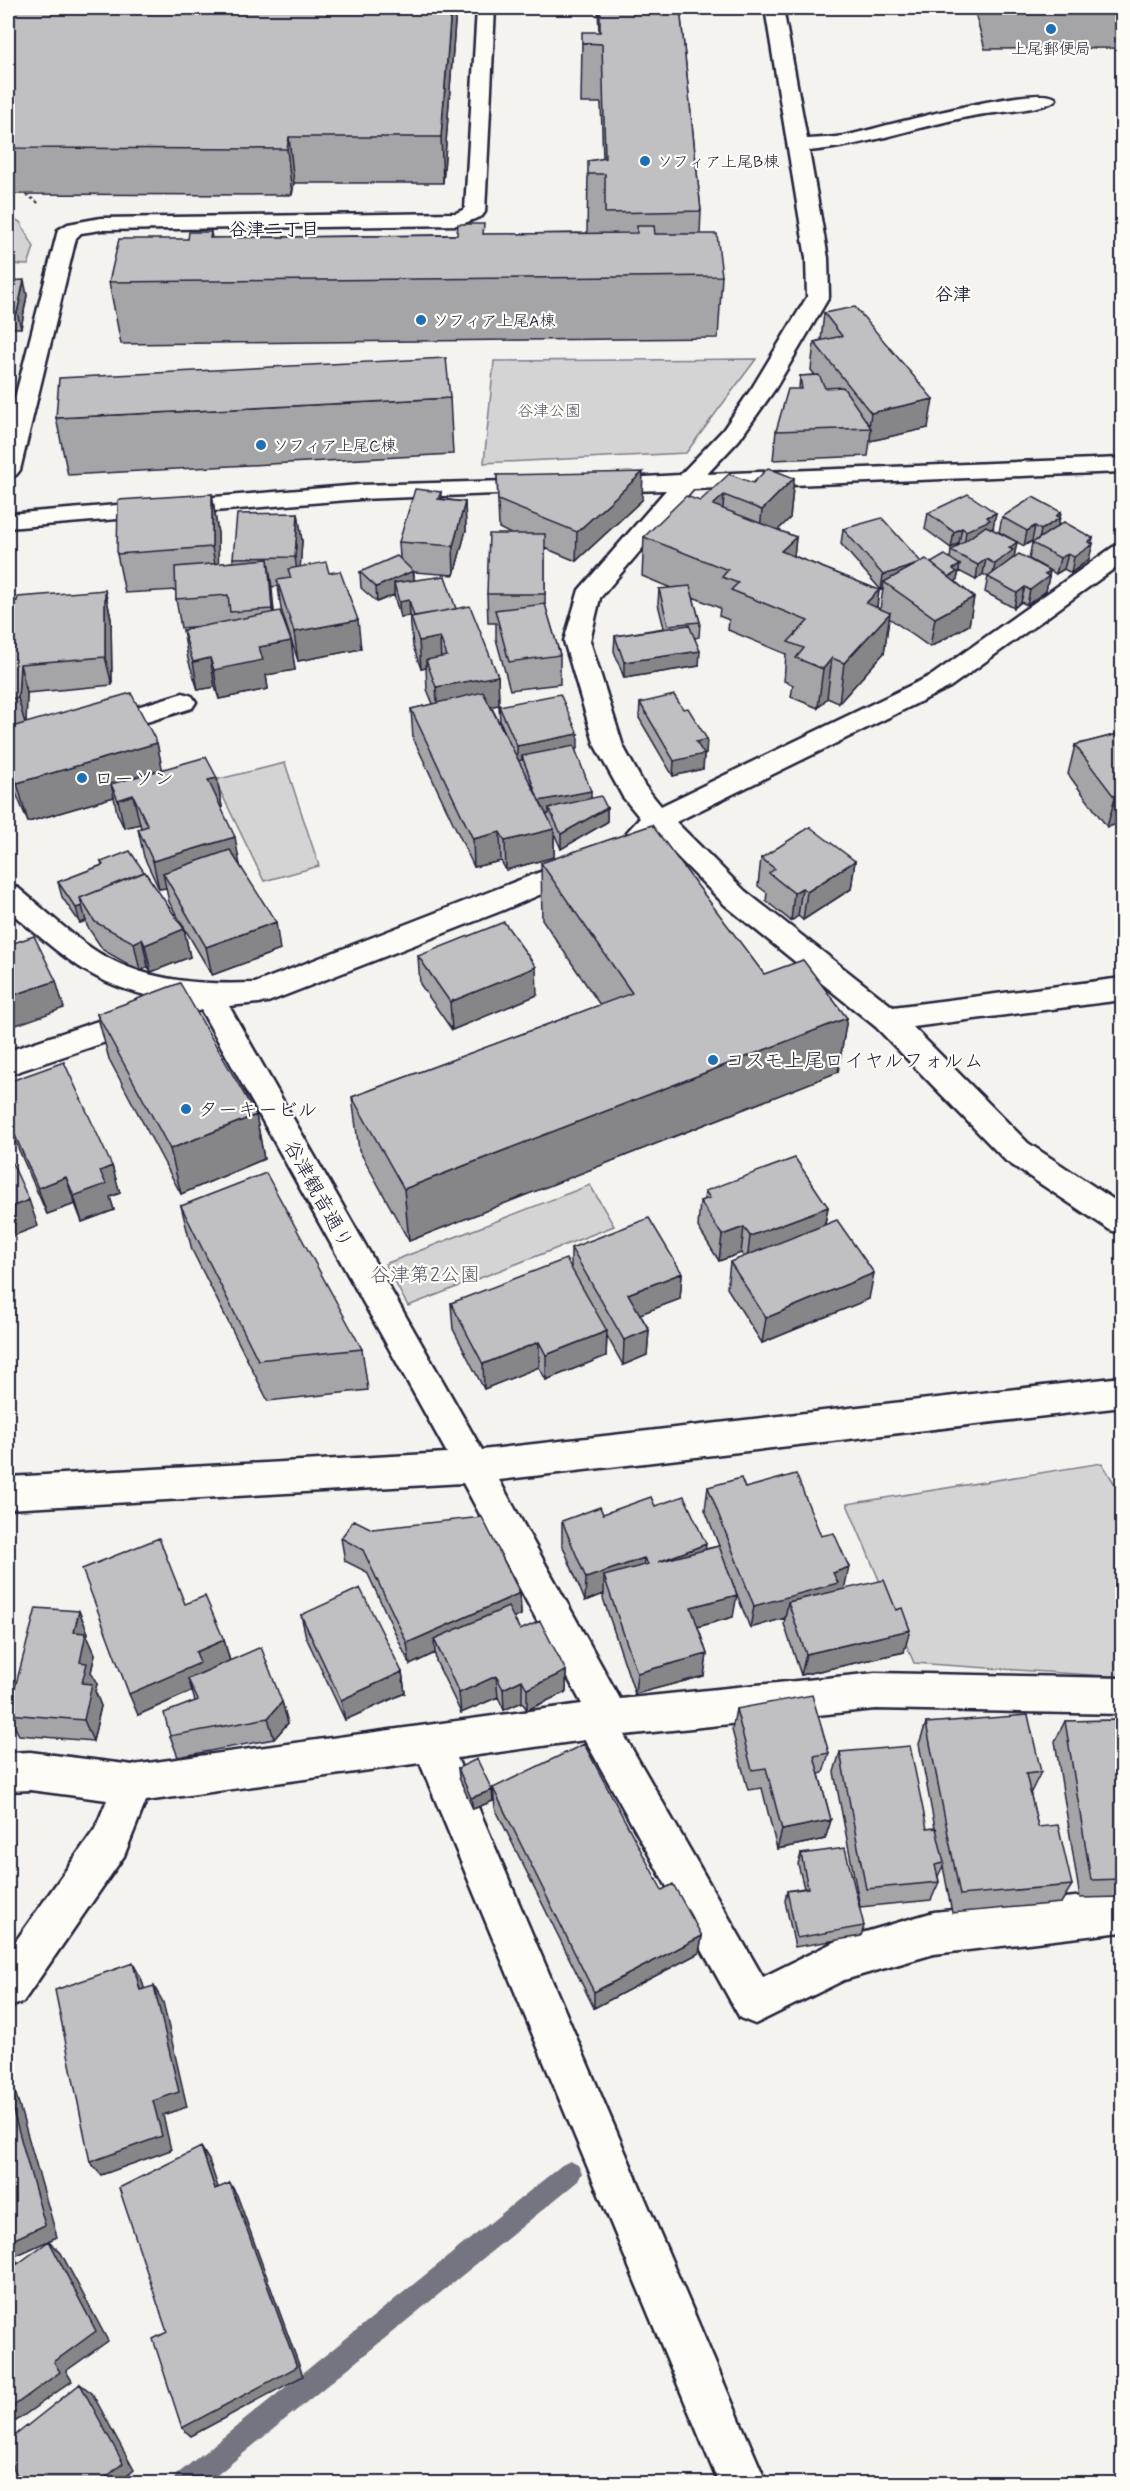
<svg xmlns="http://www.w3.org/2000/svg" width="1130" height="2491" viewBox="0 0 1130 2491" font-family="Mynerve,'Klee One',sans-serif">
<rect width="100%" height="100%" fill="#f4f3ef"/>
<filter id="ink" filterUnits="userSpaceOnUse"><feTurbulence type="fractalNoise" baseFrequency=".0167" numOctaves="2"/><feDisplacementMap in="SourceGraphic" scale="12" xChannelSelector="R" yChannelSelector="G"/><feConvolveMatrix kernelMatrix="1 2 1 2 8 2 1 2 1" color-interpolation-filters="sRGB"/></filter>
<g filter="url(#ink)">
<path fill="#d5d4d5" stroke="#7c7b88" stroke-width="1.5" d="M8 216 20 222 34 247 28 265 8 264Z
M756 359 686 453 484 463 494 361Z
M285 763 319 866 264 881 215 780Z
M590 1185 614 1226 408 1306 385 1264Z
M1102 1463 1122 1496V1677L914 1663 847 1504Z"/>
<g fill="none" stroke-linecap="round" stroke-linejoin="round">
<path fill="#757582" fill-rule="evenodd" d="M570 2161 578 2165 582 2173 578 2181 206 2484H172L176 2475 562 2165Z"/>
<defs>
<path id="minor" d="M477 8H495L485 212 482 216 460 225 101 230 81 233 76 238 20 470 16 475 8 477V425L58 230 68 224 101 218 456 213 465 209Z
M765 8H783L807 139C819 138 832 138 844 136 872 130 1043 81 1056 99 1049 109 999 112 985 114 925 123 869 146 809 151L828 258 829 297 775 389 739 440 707 474 1122 458V472L693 489 600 598 590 641 623 746 644 785 661 806 932 675 1113 547 1122 545V563L950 687 676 822 745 891 893 1007 1122 978V1000L913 1027 1028 1143 1122 1205V1234L1110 1230 1006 1161 876 1027 725 905 656 835 641 842 631 839 627 832 640 818 623 797 595 746 564 641 579 590 666 490 599 492 590 490 587 485 590 480 680 475 723 430 752 388 807 297 806 258Z
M541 480 550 482 553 487 550 492 360 499 8 528V514L360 485Z
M183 693 192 696 196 702 192 708 98 737 88 734 85 728 88 722Z
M584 855 594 858 598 865 594 872 501 911 268 1002 229 1006 482 1450 1122 1377V1407L499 1480 620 1699 875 1673 1122 1678V1714L875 1709 624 1735 763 1977 838 1940 934 1912 1122 1892V1932L934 1954 844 1980 755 2024 740 2018 585 1740 457 1758 767 2484H719L420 1763 146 1801 124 1856 23 2002 8 2008V1952L95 1829 107 1800 30 1790 8 1791V1753L30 1752 133 1765 582 1704 463 1483 8 1509V1477L447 1453 201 1010 8 1075V1051L164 999C91 986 62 955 8 910V885L18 888C43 908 79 943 106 957 152 982 204 985 255 983Z"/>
</defs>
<use href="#minor" stroke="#22223b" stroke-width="5"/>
<path stroke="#22223b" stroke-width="2" stroke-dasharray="3 3" stroke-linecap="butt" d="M21 191 40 204"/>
<use href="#minor" fill="#fdfcf7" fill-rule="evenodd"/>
</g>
<path fill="#a5a4a7" stroke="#22223b" stroke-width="1.5" d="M8 8H456L443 183H294L292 195 8 194Z
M598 8H680L701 211 700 234 722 276 718 338 121 344 109 282 188 239 211 232 212 238 587 233 588 174 603 159 601 103H581L582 43 599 32Z
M938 8H1122V48L985 49 974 9H938Z
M8 281 27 295 21 328H12L10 340H8Z
M824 313 928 428 870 441 868 456 773 460 776 431 799 389 800 376 815 375 811 370 814 342 821 340Z
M450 398 453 454 68 475 56 418Z
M497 475 642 500 576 561 545 548V605L560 655V684L510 690 496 639V623H488L487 594 511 534 499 528Z
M794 478 790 518 778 530 796 537 794 556 879 590 877 608 880 609 883 589 881 590 841 544 843 529 921 562 931 563 950 558 951 551 960 544 959 543 951 548 925 529 928 513 993 528 991 529 1017 542 1014 557 1050 571 1046 591 1027 605 1021 602 1014 608 985 592 988 577 983 574 976 580 959 571 957 580 956 582 974 597 969 625 930 647 889 618 884 653 839 703 827 698 818 708 791 697 793 685 784 681 786 654 728 630 729 620 719 616 720 608 693 597 700 622 699 637 695 638 699 666 624 678 614 651 615 636 664 628 658 604 659 589 671 588 642 576 644 537 700 501 753 483Z
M441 492V499L465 502 466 530 454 575 414 572V580L456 609 498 676 499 705 491 706 509 742 500 721 499 706 578 749H575L591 798 607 808V822L561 849 554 833V857L506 870 501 861 474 867 413 738 411 709 433 704 427 689 426 668 421 669 413 646 410 616 400 617 394 595 377 602 361 588 360 572 400 558 399 542Z
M212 494 218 534V564L233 562V558L298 513 302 541 300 567 329 573 361 649 298 661 281 609 278 586 271 587 274 612 291 641 295 670 266 675 268 689 219 699 215 687 198 690 188 659 183 630 202 626 181 628 176 599V590L125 593 117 554Z
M1061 512 1058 526 1092 543 1089 559 1071 573 1064 569 1056 574 1029 559 1032 543 1034 542 1032 541 1024 546 999 532 1002 517Z
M8 531 14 601 105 590 111 619 112 685 27 693 26 723 157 743 162 770 217 778 222 807H221L240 865 280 950 212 975 169 902 166 888 159 889 144 857 138 829 141 828 140 824 124 828 117 813 114 797 28 822 8 774Z
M640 703 683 709 706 754 704 755 703 769 673 776 639 718Z
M1122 733V823L1107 827 1068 774 1075 745Z
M761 858 855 861 851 889 803 920 798 916 791 921 766 901 767 893 758 886Z
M101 862 184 929 190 957 151 972 148 967 140 971 103 950 87 926 86 921 80 923 62 897 58 882 102 865Z
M541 863 764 974 847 1018 838 1072 409 1241 359 1150 352 1097 600 1005 542 919Z
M418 956 537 995 452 1030 420 984Z
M97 1014 256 1115 264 1159 181 1194 109 1059Z
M8 1082 112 1166 120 1193 110 1197 114 1210 82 1222 75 1204 47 1214 8 1125Z
M705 1191 828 1207 825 1225 869 1299 762 1343 727 1288 730 1262 744 1257 741 1253 719 1261 698 1227 700 1201 704 1200Z
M181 1206 362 1349 368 1390 268 1401 192 1250Z
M571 1248 682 1273 680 1299 640 1314 649 1330 647 1355 623 1365 607 1336 606 1356 546 1380 539 1367 484 1389 453 1329 451 1303 571 1269Z
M708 1487 745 1488 821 1536 844 1589 904 1652 801 1675 784 1624 785 1618 750 1628 726 1566 733 1617 698 1627 707 1654 704 1676 635 1694 603 1598 604 1594 585 1601 562 1544V1521L655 1506 705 1549 719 1546 705 1510Z
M372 1529 520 1593 521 1615 514 1618 520 1630 566 1671V1692L527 1710 522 1702 504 1710 498 1697 461 1713 436 1661 435 1653 410 1665 367 1572 345 1561 341 1538Z
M185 1604 224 1640 230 1661 282 1702 288 1723 274 1739 178 1757 170 1736 195 1701 192 1691 138 1715Z
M79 1611 88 1633 87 1636 95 1654 91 1672 97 1684 95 1691 101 1706 93 1741 19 1735 8 1714Z
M301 1615 402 1672 405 1693 345 1720 306 1637Z
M736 1709 829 1753 823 1773 819 1774 831 1820 825 1839 777 1849 762 1788 748 1790 732 1730Z
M1122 1720V1897L1080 1898 1055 1741 1065 1721Z
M926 1723 1041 1772 1031 1792H1030L1038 1827 1072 1885 1061 1903 952 1913 943 1866 938 1876 939 1882 931 1900 860 1907 834 1772 840 1752 927 1829 935 1828 919 1744Z
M458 1768 492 1790 493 1801 473 1809 459 1778Z
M493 1788 662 1890 702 1936 699 1953 594 2008 495 1808Z
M801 1854 864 1926 861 1936 795 1947 785 1901 787 1891 804 1888 798 1864Z"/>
<path fill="#868688" stroke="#22223b" stroke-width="1.5" d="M451 8H456L443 183 441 137Z
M289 137 294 183 292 195 287 149Z
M24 280 27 295 21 328 17 313Z
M9 313 12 328 10 340 8 330Z
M8 341 13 363 8 381Z
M933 399 928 428 870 441 871 428H869L871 413Z
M643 472 642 500 576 561 577 532Z
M794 478 790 518 758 550 762 510Z
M212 494 218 534 219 587 212 547Z
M724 495 721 535 713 505Z
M465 502 466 530 454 575 453 546Z
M1061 512 1056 533 1038 545 1041 530Z
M298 513 302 541 299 586 295 557Z
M996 513 993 528 964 547 966 531 987 517Z
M1035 526 1032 541 1024 546 1027 531Z
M962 528 959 543 951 548 954 532Z
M8 531 15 614 8 615Z
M796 537 792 577 781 551Z
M1093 538 1091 546 1093 544 1089 559 1071 573 1074 557 1088 542Z
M1017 542 1014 557 992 579 995 564 1009 548Z
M1068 554 1064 569 1056 574 1060 558Z
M268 559 272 588 276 637 272 609Z
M986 559 983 574 976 580 978 565Z
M923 563 884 582 883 589 881 590 883 575Z
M960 565 957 580 956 581 955 587 939 596 953 569Z
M413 571 415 586 394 583V595L377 602 376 587Z
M1050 571 1046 591 1027 605 1030 590 1045 574Z
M1025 587 1021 602 1014 608 1017 593Z
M105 590 111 619 112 685 105 657Z
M879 590 874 629 866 603Z
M974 597 969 625 930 647 935 618Z
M409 600 410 616 400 617 399 602Z
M890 613 884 653 839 703 844 663Z
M358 620 361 649 298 661 294 632Z
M440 637 441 666 426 660V668L421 669 419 641Z
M291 641 295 670 266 675 268 689 219 699 214 670 259 647Z
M700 651 699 666 624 678V662Z
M210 658 215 687 198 690 193 662Z
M832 658 827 698 818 708 823 669Z
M20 664 27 693 26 727 18 698Z
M498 676 499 705 438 716 436 687Z
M578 734V749L523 760 522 756V760L517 761V746Z
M707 739 706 754 704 755 703 769 673 776 674 761 696 742Z
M157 743 165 782 111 784 114 797 28 822 17 783Z
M217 778 222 807 213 809 208 780Z
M591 791V806L549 808V814L539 816 538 801Z
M133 795 140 824 124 828 118 800Z
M1122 796V823L1107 827 1115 798Z
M607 808V822L561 849V834Z
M554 829V857L506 870 505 841Z
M500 832 501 861 474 867 473 839Z
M235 837 240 865 163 873 166 888 159 889 153 861Z
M855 861 851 889 803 920 807 892Z
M802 888 798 916 791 921 794 893Z
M82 906 86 921 80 923 76 908Z
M276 922 280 950 212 975 206 947Z
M184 929 190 957 151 972 145 945Z
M8 931 16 959 8 962Z
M142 939 148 967 140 971 134 943Z
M536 967 537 995 452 1030 450 1002Z
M56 981 64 1008 8 1028V997Z
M847 1018 838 1072 409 1241 404 1189Z
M256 1115 264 1159 181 1194 170 1149Z
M112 1166 120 1193 110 1197 114 1210 82 1222 74 1196 100 1171Z
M66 1177 75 1204 47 1214 38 1188Z
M29 1200 38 1226 8 1238V1208Z
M828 1207 823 1233 747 1262 750 1236Z
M744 1227 741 1253 719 1261 722 1235Z
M682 1273 680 1299 627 1319 628 1294Z
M874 1273 869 1299 762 1343 766 1318Z
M649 1330 647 1355 623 1365 624 1340Z
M607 1331 606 1356 546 1380V1355Z
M539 1342V1367L484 1389 483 1364Z
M706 1544 703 1567 658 1562Z
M644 1558 643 1580 604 1576V1594L585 1601 586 1578Z
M849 1567 844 1590 788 1602 785 1618 750 1628 754 1606 833 1573Z
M520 1593 521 1615 440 1652 434 1639 435 1653 410 1665 407 1643Z
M737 1595 733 1617 689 1629 691 1607Z
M79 1611 88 1633 87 1636 95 1654 91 1672 97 1684 95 1691 101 1706 93 1741 84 1720 80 1662 74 1632Z
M910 1630 904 1652 801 1675 806 1654Z
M224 1640 230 1662 188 1679 192 1691 138 1715 129 1694 196 1652Z
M707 1654 704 1676 635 1694 637 1673Z
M566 1671V1692L527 1710V1689Z
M402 1672 405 1693 345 1720 341 1700Z
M496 1676 498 1697 461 1713 459 1693Z
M522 1680V1702L504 1710 503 1689Z
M282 1702 288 1723 274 1739 268 1718Z
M492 1790 493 1801 473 1809 471 1798Z
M831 1820 825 1839 777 1849 782 1830Z
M702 1936 699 1953 594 2008V1992Z
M133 1963 142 1980 149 2007 140 1990Z
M154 1986 163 2002 187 2107 163 2115 171 2150 101 2175 90 2162 153 2101Z
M8 2078 13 2084 57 2237 15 2256 18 2265 8 2271Z
M201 2147 209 2160 223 2202 215 2189Z
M230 2183 237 2195 303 2376 191 2436 182 2428Z
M49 2241 61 2253 108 2341 66 2371 72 2381 16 2421 8 2416V2408L54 2362Z
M80 2384 92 2393 134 2470 117 2484H98Z"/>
<path fill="#c0bfc2" stroke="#22223b" stroke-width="1.5" d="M8 8H451L441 137H289L287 149 8 148Z
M600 8H680L701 211 605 213V174H588V161L605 158 602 44 582 43V32H600Z
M990 8H1122V11L991 12Z
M458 224H484L483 234 637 233V226H654L655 234H717L722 276 109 282 119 239H188L189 232H211L210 238 457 235Z
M24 280 17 313H9L8 319V281Z
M855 307 933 399 871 413 814 342 842 336 824 313Z
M446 358 450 398 56 418 59 378Z
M819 375 825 388 843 387 871 428 776 431 788 389H802L800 376Z
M768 468 794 478 762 510 724 495 713 505 796 537 781 551 879 590 866 603 890 613 844 663 832 658 823 669 796 658 804 648 788 642 808 621 731 590 738 583 722 577 728 570 644 537 686 496 700 501 729 474 753 483Z
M643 472 577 532 498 500 497 475Z
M415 489 441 492 438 499 465 502 453 546 399 542Z
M212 494V547L117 554 118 500Z
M968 494 996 513 987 517 990 520 966 531 962 528 954 532 928 513Z
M1033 497 1061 512 1056 516 1060 518 1041 530 1035 526 1027 531 1002 517Z
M298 513 295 557 233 558 237 514Z
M882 518 921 562 912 566 883 575 843 529Z
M1064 522 1093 538 1088 542 1093 544 1074 557 1068 554 1060 558 1032 543Z
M986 526 1017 542 1009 548 1013 550 995 564 986 559 978 565 951 551Z
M489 534H545V594H487Z
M1019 554 1050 571 1045 574 1049 576 1030 590 1025 587 1017 593 988 577Z
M945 555 960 565 953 569 957 572 949 577 931 563Z
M397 556 413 571 376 587 360 572Z
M268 559 272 609 230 612 228 595 176 599 175 567Z
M926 559 974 597 935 618 884 582Z
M326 562 329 573 340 571 358 620 294 632 277 580 291 578 288 569Z
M445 576 456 609 414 616 409 600 399 602 394 583Z
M690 586 700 622 668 625 659 589Z
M105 590V657L20 664 18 698 8 699V602L17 601 18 597Z
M545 604 560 655 509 662 495 610Z
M470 606 498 676 436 687 426 660 447 656 440 637 419 641 411 617Z
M280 611 291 641 259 647 263 660 214 670 210 658 193 662 183 630Z
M689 625 700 651 624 662 615 636Z
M483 692 554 829 505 841 500 832 473 839 411 709Z
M131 693 157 743 17 783 8 761V728Z
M560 694 578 734 517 746 499 706Z
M674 695 683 709 688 708 707 739 696 742 704 754 674 761 640 703Z
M1122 733V796L1115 798 1075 745Z
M574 746 591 791 539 801 522 756Z
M206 757 217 778 208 780 235 837 153 861 138 829 148 826 133 795 118 800 111 784Z
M601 796 607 808 561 834 549 808Z
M652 825 764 974 803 960 847 1018 404 1189 352 1097 632 993 541 863Z
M810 827 855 861 807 892 802 888 794 893 769 873 775 869 761 858Z
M230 850 276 922 206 947 163 873Z
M130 851 144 872 80 898 82 906 76 908 58 882 103 865 101 862Z
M145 872 184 929 145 945 142 939 134 943 95 922 80 898Z
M504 922 536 967 450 1002 418 956Z
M34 936 56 981 8 997V945Z
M180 983 256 1115 170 1149 97 1014Z
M64 1062 112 1166 100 1171 106 1184 74 1196 66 1177 38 1188 8 1119V1082Z
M8 1154 29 1200 8 1208Z
M795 1158 828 1207 750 1236 744 1227 722 1235 700 1201 710 1198 705 1191Z
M266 1173 362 1349 258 1360 181 1206Z
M649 1218 682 1273 628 1294 649 1330 624 1340 571 1248Z
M837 1220 874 1273 766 1318 730 1262Z
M566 1259 607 1331 546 1355 539 1342 483 1364 451 1303Z
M796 1474 821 1536 834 1533 849 1567 833 1573 838 1583 754 1606 708 1487 741 1478 745 1488Z
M684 1496 706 1544 658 1562 719 1546 737 1595 691 1607 707 1654 637 1673 604 1576 648 1564 644 1558 586 1578 562 1521 600 1507 603 1514 651 1497 655 1506Z
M482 1517 520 1593 407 1643 363 1550 341 1538 354 1520 372 1529Z
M159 1538 185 1604 205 1596 224 1640 196 1652 200 1663 129 1694 82 1569Z
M884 1580 896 1610 902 1608 910 1630 806 1654 788 1602Z
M360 1588 402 1672 341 1700 301 1615Z
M508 1607 520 1630 540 1621 566 1671 527 1689 522 1680 503 1689 496 1676 459 1693 434 1639Z
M36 1608 79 1611 74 1632 86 1633 80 1662 87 1663 82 1683 92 1684 84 1720 8 1714Z
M261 1647 282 1702 268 1718 170 1736 164 1713 198 1700 188 1679Z
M812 1695 829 1753 814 1756 831 1820 782 1830 766 1768 752 1770 736 1709Z
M1028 1715 1041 1772 1026 1774 1038 1827 1058 1825 1072 1885 960 1895 926 1723Z
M1122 1720V1879L1091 1880 1065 1721Z
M584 1744 662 1890 673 1884 702 1936 594 1992 493 1788Z
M910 1746 927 1829 936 1828 944 1863 935 1865 939 1882 866 1889 840 1752Z
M477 1759 492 1790 471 1798 458 1768Z
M845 1848 864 1926 797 1938 787 1891 808 1888 801 1854Z
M133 1963 140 1990 154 1986 179 2092 153 2101 162 2136 90 2162 55 1990Z
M8 2093 45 2225 8 2242Z
M201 2147 215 2189 230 2183 297 2367 182 2428 153 2339 167 2332 119 2188Z
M49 2241 96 2331 54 2362 60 2372 8 2410V2271Z
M80 2384 123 2463 98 2484H17L20 2481 8 2457V2441Z"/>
</g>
<g fill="#1f6fb2" stroke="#fdfcf7" stroke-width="2">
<circle cx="1051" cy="29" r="6"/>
<circle cx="645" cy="161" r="6"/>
<circle cx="421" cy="320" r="6"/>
<circle cx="261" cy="445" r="6"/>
<circle cx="82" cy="778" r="6"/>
<circle cx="713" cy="1060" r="6"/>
<circle cx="186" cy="1109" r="6"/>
</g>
<g text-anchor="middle" stroke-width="4.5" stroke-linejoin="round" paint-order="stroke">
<g font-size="16" fill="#22223b" stroke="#fdfcf7" text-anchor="start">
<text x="1051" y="54" text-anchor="middle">上尾郵便局</text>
<text x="657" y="167">ソフィア上尾B棟</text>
<text x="433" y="326">ソフィア上尾A棟</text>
<text x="273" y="451">ソフィア上尾C棟</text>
</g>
<g font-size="16" fill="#585769" stroke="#fdfcf7">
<text x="549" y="416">谷津公園</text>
</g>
<g font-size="18" font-weight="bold" fill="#22223b" stroke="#fdfcf7">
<text x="274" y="235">谷津二丁目</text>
</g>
<g font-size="18" font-weight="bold" fill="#22223b" stroke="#fdfcf7">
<text x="953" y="300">谷津</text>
</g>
<g font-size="20" fill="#22223b" stroke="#fdfcf7" text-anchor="start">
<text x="94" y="785">ローソン</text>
<text x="725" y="1067">コスモ上尾ロイヤルフォルム</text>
<text x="198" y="1116">ターキービル</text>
</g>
<g font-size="20" fill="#22223b" stroke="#fdfcf7">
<text transform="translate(319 1194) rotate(61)" y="7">谷津観音通り</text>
</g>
<g font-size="20" fill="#585769" stroke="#fdfcf7">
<text x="425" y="1281">谷津第2公園</text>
</g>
</g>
<rect width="1130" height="2491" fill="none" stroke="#fdfcf7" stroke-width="30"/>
<rect x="15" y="15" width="1100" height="2461" fill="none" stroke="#22223b" stroke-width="2" filter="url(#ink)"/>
</svg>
